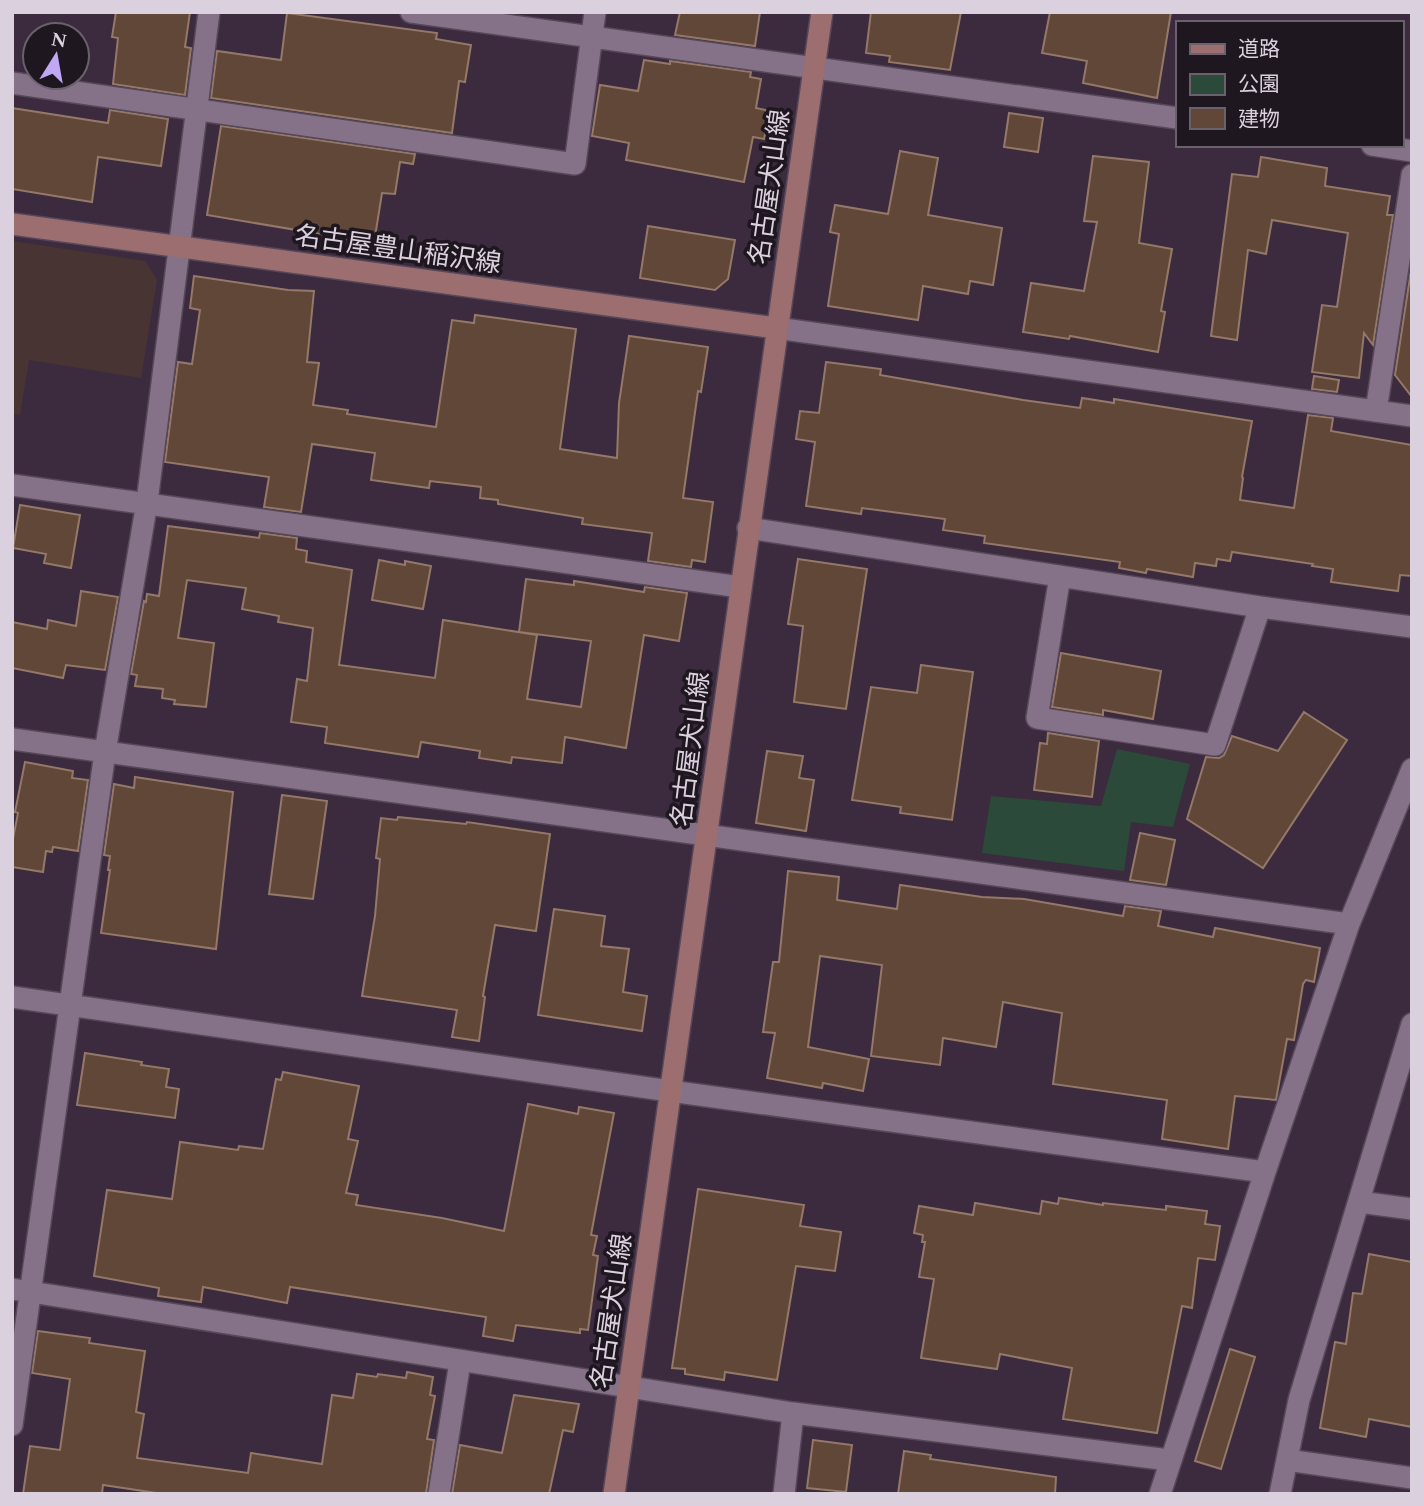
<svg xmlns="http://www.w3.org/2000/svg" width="1424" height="1506" viewBox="0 0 1424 1506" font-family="Spectral,'Noto Sans JP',serif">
<rect width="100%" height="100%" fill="#3c2b3f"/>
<path fill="#483433" d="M12 241 145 261 157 280 141 378 29 360 20 415 12 414Z"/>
<path fill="#2c4a3a" d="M1117 749 1190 764 1173 827 1131 822 1124 871 982 853 991 796 1101 806Z"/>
<path fill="#614738" stroke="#947868" stroke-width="2" d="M116 12H190L185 47 191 48 185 95 113 84 118 38 112 37Z
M680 12H760L755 46 675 35Z
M871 12H961L950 70 889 62 890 56 866 53Z
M1050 12H1171L1157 98 1083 83 1087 61 1042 53Z
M287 13 437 33 436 39 471 45 465 82 459 81 452 133 211 98 217 51 281 60Z
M644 60 670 64V61L751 72 750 77 761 79 756 108 770 111 764 139 753 137 744 182 626 160 629 143 592 136 600 85 638 91Z
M12 108 108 123 110 110 168 119 161 166 98 157 92 202 12 189Z
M1009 113 1043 118 1038 152 1004 147Z
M221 126 415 154 413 164 400 162 395 194 382 193 374 243 207 215Z
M900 151 938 158 928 215 1002 228 993 285 970 281 968 294 923 286 918 320 828 306 839 234 830 232 835 205 888 214Z
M1093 156 1149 162 1139 243 1172 249 1161 311 1165 312 1158 352 1070 336 1069 339 1023 332 1031 283 1084 291 1097 222 1084 221Z
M1261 157 1327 168 1325 186 1390 196 1387 215H1393L1373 345 1364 333 1359 378 1312 372 1322 305 1337 307 1348 233 1272 220 1266 254 1248 250 1237 340 1211 336 1232 174 1258 177Z
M648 226 735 240 728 279 715 290 640 278Z
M1412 264V397L1395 375Z
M194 276 288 290 314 291 307 362 319 363 313 405 348 410 347 414 436 427 452 320 474 323 475 315 576 329 560 449 617 458 619 403 629 336 708 347 701 392 698 391 683 498 713 502 705 562 692 560 691 567 648 561 652 533 582 524 583 518 498 504V500L480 498 481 487 430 481 429 488 371 480 375 453 312 444 301 512 264 507 269 477 165 462 178 362 192 364 200 310 190 308Z
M826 362 881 369 880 375 1023 400 1080 408 1082 398 1114 403V399L1252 421 1242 477 1243 478 1240 500 1294 508 1308 415 1333 418 1331 431 1412 445V576L1400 575 1398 591 1331 582 1333 569 1312 566 1313 564 1232 552 1230 561 1217 559 1216 566 1195 563 1193 577 1147 569 1146 573 1119 568 1120 562 984 543 985 536 943 530 945 519 862 508 861 514 806 506 815 442 796 439 800 411 819 413Z
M1314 376 1339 380 1337 392 1312 389Z
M20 505 80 515 71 568 44 563 46 554 13 548Z
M168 526 259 538 260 533 297 538 296 549 307 551 306 562 352 570 339 665 435 678 443 620 537 635 527 699 581 707 591 641 519 632 526 579 574 585V581L644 592 645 587 687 593 679 641 644 635 626 748 565 737 562 763 512 757 511 763 479 758 480 751 421 742 418 757 325 743 327 727 291 722 297 679 307 681 313 628 278 622 279 616 242 609 246 588 187 580 178 638 214 643 206 707 174 704 175 700 162 698 163 689 135 686 137 675 131 674 144 601 146 602 147 594 159 596Z
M798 559 867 569 846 709 794 702 803 626 788 624Z
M379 560 405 565V561L431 566 423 609 372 600Z
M81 591 118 597 105 670 66 665 63 678 12 668V622L47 629 48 620 76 626Z
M1061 653 1161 671 1153 719 1103 710V715L1052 707Z
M921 665 973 672 952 820 900 813 901 807 852 800 871 687 917 693Z
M1304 712 1347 740 1263 868 1187 819 1206 757 1219 758 1224 755 1232 736 1278 751Z
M1048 733 1099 741 1092 797 1034 790 1040 743 1047 744Z
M767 751 803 756 799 778 814 780 806 831 756 823Z
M25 762 73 771 72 778 88 780 78 851 53 847 52 852 46 851 43 872 12 867V844L18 813 15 812Z
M135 777 233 792 216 949 101 933 110 870H108L110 856 104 855 114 784 134 788Z
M282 795 327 801 313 899 269 894Z
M398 817 466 824 467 822 550 834 536 931 495 925 483 996 485 997 479 1041 452 1037 457 1010 362 996 375 916 380 859 376 858 381 818 397 820Z
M1140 833 1175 840 1166 885 1130 880Z
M788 871 839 877 837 900 897 909 900 885 982 897 1024 899 1123 916 1125 906 1161 911 1158 926 1213 937 1215 928 1320 948 1314 982 1306 980 1303 984 1294 1040 1287 1039 1276 1100 1235 1096 1228 1149 1162 1139 1167 1100 1053 1084 1062 1013 1003 1002 996 1047 943 1038 940 1065 871 1056 882 965 820 956 808 1047 869 1059 863 1091 823 1083 822 1088 767 1078 775 1033 763 1032 773 962H779Z
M554 909 605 916 601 946 629 949 623 992 647 996 642 1031 538 1015Z
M85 1053 142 1062 141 1065 169 1069 166 1087 179 1089 175 1118 77 1105Z
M283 1072 359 1086 348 1139 358 1141 346 1193 358 1195 356 1205 442 1218 504 1231 528 1104 578 1114 579 1107 614 1113 591 1235 597 1236 593 1255 598 1256 588 1330 580 1329V1333L516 1325 513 1341 483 1336 486 1317 290 1287 287 1303 203 1287 201 1302 158 1296 159 1288 94 1276 107 1190 172 1199 180 1142 238 1150 239 1146 263 1149 276 1079 281 1080Z
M698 1189 804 1205 800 1226 841 1232 835 1271 796 1266 777 1380 725 1372 724 1380 685 1374V1369L672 1368Z
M1059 1198 1103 1205V1203L1166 1210V1206L1207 1211 1205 1224 1220 1226 1215 1260 1198 1258 1192 1308 1182 1306 1157 1433 1063 1419 1072 1368 1000 1354 997 1369 921 1358 934 1279 919 1277 925 1242H922L923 1235 914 1233 919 1206 973 1215 975 1203 1040 1214 1042 1201 1058 1204Z
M1369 1254 1412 1262V1427L1369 1419 1366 1437 1320 1428 1335 1342 1346 1344 1353 1293 1362 1294Z
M38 1331 90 1338 89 1343 145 1351 136 1412 144 1414 137 1458 248 1473 251 1453 322 1464 332 1395 353 1398 357 1374 377 1377 378 1374 406 1378 407 1372 433 1377 430 1395 435 1396 427 1439 434 1440 426 1494H163L103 1485 102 1494H23L30 1446 60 1450 70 1379 32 1373Z
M1230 1349 1255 1357 1221 1469 1195 1461Z
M514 1395 579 1404 573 1432 563 1430 549 1494H452L460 1445 502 1453Z
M813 1440 852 1445 846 1492 807 1488Z
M904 1451 931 1455 930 1459 1056 1477 1055 1494H898Z"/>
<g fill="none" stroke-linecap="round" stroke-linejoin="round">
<defs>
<path id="minor" d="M411 12 1177 118
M12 83 575 164 595 12
M1372 145 1412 151
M1376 411 1412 175
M12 485 740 587
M748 528 1260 607 1412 627
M1060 576 1037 718 1215 745 1260 607
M12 739 1349 924
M12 997 670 1091 1265 1172
M1359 1202 1412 1209
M12 1289 793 1413 1169 1460
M12 1425 105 752 147 502 209 12
M1287 1460 1412 1478
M439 1494 460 1362
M784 1494 793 1413
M1160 1494 1265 1172 1349 924 1412 769
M1280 1494 1299 1400 1412 1024"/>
<path id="tertiary" d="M776 328 1412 416"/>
<path id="secondary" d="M12 224 776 328
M614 1494 822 12"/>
</defs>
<use href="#minor" stroke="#574859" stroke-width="24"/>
<use href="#tertiary" stroke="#574859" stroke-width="24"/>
<use href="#secondary" stroke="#574859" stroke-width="24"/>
<use href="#minor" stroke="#857188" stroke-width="21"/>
<use href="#tertiary" stroke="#857188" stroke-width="21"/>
<use href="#secondary" stroke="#9d6e70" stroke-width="21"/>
</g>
<g text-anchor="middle" stroke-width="7" stroke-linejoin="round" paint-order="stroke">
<g font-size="26" fill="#dbd0dd" stroke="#1e1720">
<text transform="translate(769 187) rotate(-82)" y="9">名古屋犬山線</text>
<text transform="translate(398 249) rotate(8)" y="9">名古屋豊山稲沢線</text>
<text transform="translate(690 749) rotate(-83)" y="9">名古屋犬山線</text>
<text transform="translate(611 1311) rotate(-82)" y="9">名古屋犬山線</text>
</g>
</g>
<rect width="1424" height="1506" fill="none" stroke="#dbd0dd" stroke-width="28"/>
<rect x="1176" y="21" width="228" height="126" fill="#1e1720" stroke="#6a616c" stroke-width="2"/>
<rect x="1190" y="44" width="35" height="10" fill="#9d6e70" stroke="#6a616c" stroke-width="2"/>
<text x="1238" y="56" font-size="21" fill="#dbd0dd">道路</text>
<rect x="1190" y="74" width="35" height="21" fill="#2c4a3a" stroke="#6a616c" stroke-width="2"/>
<text x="1238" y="91" font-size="21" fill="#dbd0dd">公園</text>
<rect x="1190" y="108" width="35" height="21" fill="#614738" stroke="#6a616c" stroke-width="2"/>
<text x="1238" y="126" font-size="21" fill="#dbd0dd">建物</text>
<g transform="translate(56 56) rotate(11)"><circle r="33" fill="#1e1720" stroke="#6a616c" stroke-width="2"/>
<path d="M0-5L12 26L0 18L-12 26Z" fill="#c0a8f4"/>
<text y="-10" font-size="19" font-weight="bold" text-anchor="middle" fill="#dbd0dd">N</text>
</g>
</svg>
